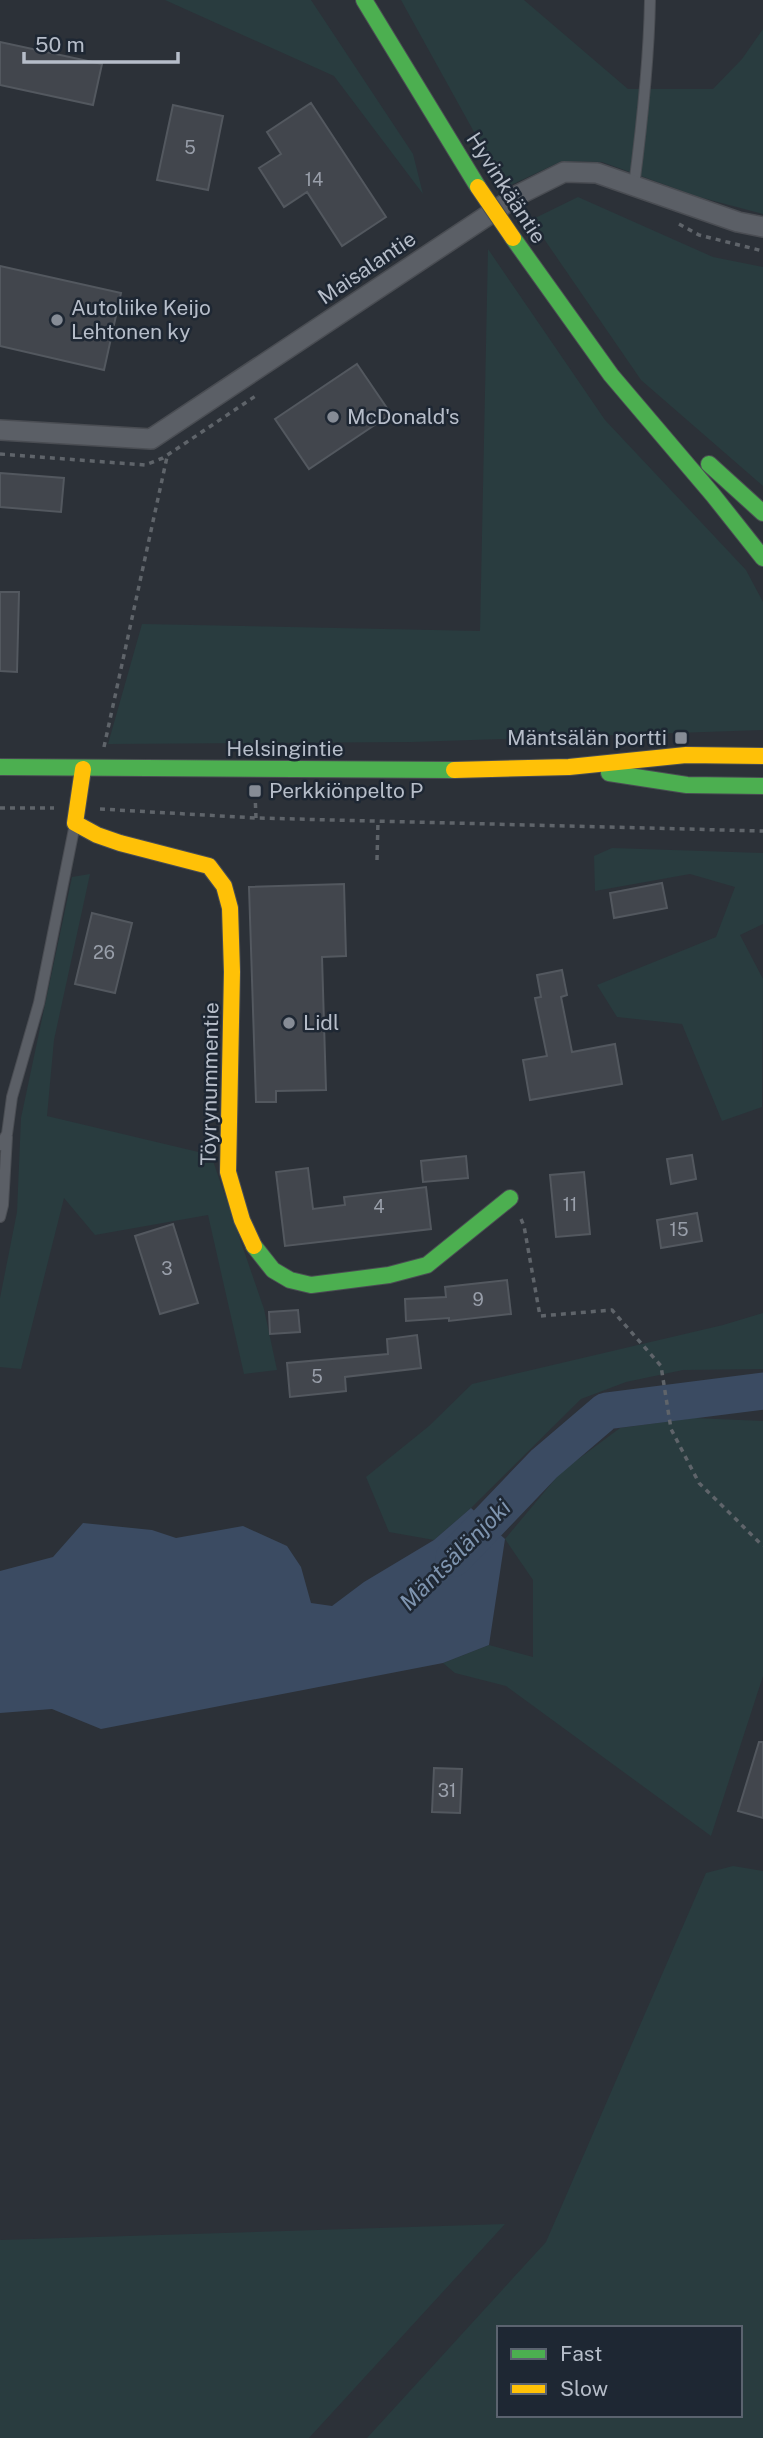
<svg xmlns="http://www.w3.org/2000/svg" width="763" height="2438" viewBox="0 0 763 2438" font-family="'Public Sans',sans-serif">
<rect width="100%" height="100%" fill="#2c3138"/>
<path fill="#293c3f" fill-rule="evenodd" d="M165 0H311L413 154 423 194 334 76Z
M401 0H524L628 89H713L742 59 763 29V214L699 197 602 162 562 161 505 188Z
M578 197 713 257 763 267V486L641 380 531 220Z
M488 249 605 420 746 570 763 602V730L412 742 108 744 142 624 480 631Z
M612 848 763 853V924L740 935 763 979 762 1107 722 1121 682 1024 617 1017 597 985 716 937 735 887 690 874 595 891 594 856Z
M90 874 54 1040 47 1116 211 1155 264 1309 277 1370 244 1374 208 1215 95 1235 64 1198 21 1369 0 1367V1298L17 1212 21 1118 72 877Z
M763 1313V1369L683 1370 626 1382 581 1399 471 1508 434 1540 389 1532 366 1477 429 1426 472 1384 723 1325Z
M694 1418 763 1421V1676L711 1836 506 1686 455 1673 443 1663 489 1645 533 1657V1580L505 1539 561 1472 620 1428Z
M733 1866 763 1871V2438H367L546 2242 706 1873ZM499 2328H740V2415H499Z
M505 2224 309 2438H0V2240Z"/>
<path fill="#3b4b62" d="M471 1508 505 1539 489 1645 443 1663 101 1729 52 1709 0 1713V1571L53 1557 83 1523 152 1530 176 1538 243 1526 287 1546 301 1567 311 1603 332 1606 364 1582 434 1540Z"/>
<g fill="none" stroke-linecap="round" stroke-linejoin="round">
<path stroke="#3b4b62" stroke-width="37" d="M454 1558 544 1464 606 1411 763 1391"/>
</g>
<path fill="#42464d" stroke="#53585f" stroke-width="2" d="M0 42 102 64 93 105 0 85Z
M311 103 386 217 342 246 307 192 284 207 259 168 281 154 267 132Z
M173 105 223 116 208 190 157 180Z
M0 266 121 293 104 370 0 346Z
M357 364 391 414 309 469 275 419Z
M0 473 64 478 61 512 0 507Z
M0 592H19L17 672 0 671Z
M662 883 667 908 614 918 610 893Z
M344 884 346 956 322 957 326 1090 276 1091V1102H256L249 887Z
M92 913 132 923 115 993 75 984Z
M562 970 567 995 561 997 572 1052 615 1044 622 1084 530 1100 523 1060 547 1056 535 998 541 997 537 975Z
M692 1155 696 1179 671 1184 667 1159Z
M466 1156 468 1178 423 1182 421 1161Z
M308 1168 313 1209 345 1205 344 1197 426 1187 431 1229 285 1246 276 1172Z
M584 1172 590 1234 556 1237 550 1175Z
M697 1213 702 1241 661 1248 657 1220Z
M173 1224 198 1303 160 1314 135 1236Z
M507 1280 511 1314 449 1321V1318L406 1321 405 1299 446 1297 445 1287Z
M298 1310 300 1332 270 1334 269 1312Z
M417 1335 421 1368 345 1377 346 1391 290 1397 287 1363 388 1354 387 1339Z
M759 1742H763V1818L738 1811Z
M434 1768 462 1769 460 1813 432 1812Z"/>
<g fill="none" stroke-linecap="round" stroke-linejoin="round">
<defs>
<path id="lane" d="M634 186C642 124 649 63 650 0
M0 1145 7 1134 12 1097 39 1003 75 824
M0 1217 3 1205 7 1137"/>
<path id="street" d="M0 430 151 439 520 194 564 172 597 173 738 222 763 227"/>
<path id="fast" d="M364 0 478 187
M513 238 611 375 713 495 763 558
M709 464 763 513
M0 767 454 770
M609 773 687 785 763 786
M254 1246 273 1270 290 1280 311 1285 389 1275 427 1265 510 1198"/>
<path id="slow" d="M83 769 75 823 97 835 120 843 209 866 224 886 230 908 232 972 228 1172 242 1220 254 1246
M454 770 569 767 686 755 763 756"/>
</defs>
<use href="#lane" stroke="#4a4d53" stroke-width="12"/>
<use href="#street" stroke="#4a4d53" stroke-width="22"/>
<use href="#fast" stroke="#4a4d53" stroke-width="18"/>
<use href="#slow" stroke="#4a4d53" stroke-width="18"/>
<path stroke="#5f646a" stroke-width="3.5" stroke-dasharray="5 5" stroke-linecap="butt" d="M679 224 699 235 763 251
M0 454 145 465 163 458 257 395
M104 747 167 457
M255 793 256 818
M0 808H54
M100 809 256 818 763 831
M377 860 378 821
M521 1219 524 1226 540 1316 612 1310 661 1366 671 1429 699 1483 763 1546"/>
<use href="#lane" stroke="#5b5f66" stroke-width="10"/>
<use href="#street" stroke="#5b5f66" stroke-width="19"/>
<use href="#fast" stroke="#4caf50" stroke-width="16"/>
<use href="#slow" stroke="#ffc107" stroke-width="16"/>
<defs>
<path id="slow-bridge" d="M478 187 513 238"/>
</defs>
<use href="#slow-bridge" stroke="#484d53" stroke-width="18" stroke-linecap="butt"/>
<use href="#slow-bridge" stroke="#ffc107" stroke-width="16"/>
</g>
<g fill="#868c96" stroke="#1e2733" stroke-width="2.5">
<circle cx="57" cy="320" r="7"/>
<circle cx="333" cy="417" r="7"/>
<rect x="674" y="731" width="14" height="14" rx="3.5"/>
<rect x="248" y="784" width="14" height="14" rx="3.5"/>
<circle cx="289" cy="1023" r="7"/>
</g>
<g text-anchor="middle" stroke-width="5" stroke-linejoin="round" paint-order="stroke">
<g font-size="18" fill="#999faa">
<text x="190" y="154">5</text>
<text x="314" y="186">14</text>
<text x="104" y="959">26</text>
<text x="570" y="1211">11</text>
<text x="379" y="1213">4</text>
<text x="679" y="1236">15</text>
<text x="167" y="1275">3</text>
<text x="478" y="1306">9</text>
<text x="317" y="1383">5</text>
<text x="447" y="1797">31</text>
</g>
<g font-size="21" fill="#b6bdc9" stroke="#1e2733">
<text transform="translate(506 188) rotate(57)" y="7">Hyvinkääntie</text>
<text transform="translate(367 268) rotate(-34)" y="7">Maisalantie</text>
<text x="285" y="756">Helsingintie</text>
<text transform="translate(210 1084) rotate(-89)" y="7">Töyrynummentie</text>
</g>
<g font-size="21" fill="#b6bdc9" stroke="#1e2733" text-anchor="start">
<text x="71" y="315">Autoliike Keijo<tspan x="71" dy="24">Lehtonen ky</tspan></text>
<text x="347" y="424">McDonald's</text>
<text x="667" y="745" text-anchor="end">Mäntsälän portti</text>
<text x="269" y="798">Perkkiönpelto P</text>
<text x="303" y="1030">Lidl</text>
</g>
<g font-size="23" font-style="italic" fill="#7e94af" stroke="#1e2733">
<text transform="translate(455 1555) rotate(-45)" y="8">Mäntsälänjoki</text>
</g>
</g>
<rect x="497" y="2326" width="245" height="91" fill="#1e2733" stroke="#5b636f" stroke-width="2"/>
<rect x="511" y="2349" width="35" height="10" fill="#4caf50" stroke="#5b636f" stroke-width="2"/>
<text x="560" y="2361" font-size="21" fill="#b6bdc9">Fast</text>
<rect x="511" y="2384" width="35" height="10" fill="#ffc107" stroke="#5b636f" stroke-width="2"/>
<text x="560" y="2396" font-size="21" fill="#b6bdc9">Slow</text>
<path d="M24 52v10h154v-10" fill="none" stroke="#b6bdc9" stroke-width="3.5"/>
<text x="35" y="52" font-size="21" fill="#b6bdc9" stroke="#1e2733" stroke-width="5" paint-order="stroke">50 m</text>
</svg>
